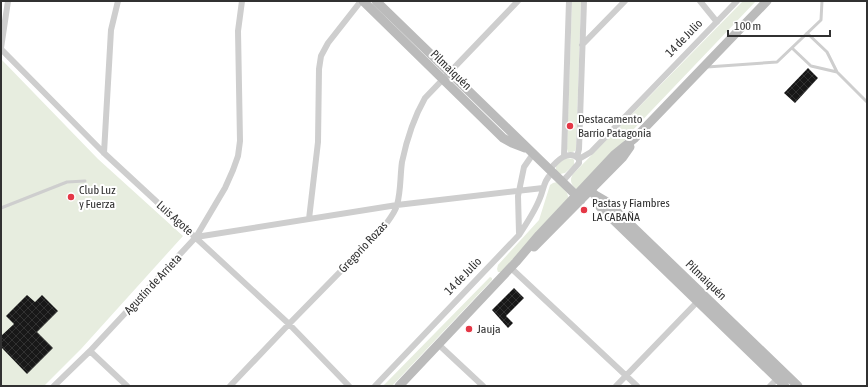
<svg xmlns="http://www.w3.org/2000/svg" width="868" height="387" viewBox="0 0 868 387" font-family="'Asap Condensed',sans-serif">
<defs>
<pattern id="building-cross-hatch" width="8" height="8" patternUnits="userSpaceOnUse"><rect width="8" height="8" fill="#181818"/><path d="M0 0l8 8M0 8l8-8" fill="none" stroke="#313131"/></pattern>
</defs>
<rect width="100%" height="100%" fill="#fff"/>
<path fill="#e7eddf" d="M572 1H581L576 149 575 151 570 153 568 152 567 149Z
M743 1H756L631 132 615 153 577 190C571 184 569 181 573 174Z
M1 59 98 159 183 236 81 349 44 386H1Z
M565 158 573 159 574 160V165L565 173 560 174 556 171V166Z
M557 182 567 193 569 199 501 272H498L497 269 498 265 539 220 550 185 553 183Z
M490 277 492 278V280L392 386H383Z"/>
<path fill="url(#building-cross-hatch)" d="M808 68 818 78 795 103 784 93Z
M514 288 524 298 506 316 513 323 508 328 492 310Z
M27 295 35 302 42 295 58 311 37 332 53 348 27 374 1 347V336L14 324 6 316Z"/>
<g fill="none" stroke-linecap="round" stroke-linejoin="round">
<path stroke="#cecece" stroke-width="3" d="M807 33 827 52 837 72 867 102
M792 48 811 66 837 72
M707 67 777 62 821 20 822 1
M1 208 67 182 85 181"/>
<path stroke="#cecece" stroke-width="6" d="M700 1 717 22
M582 45 625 1
M1 48 8 1
M1 49 104 153 289 324 349 386
M104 153 111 30 118 1
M564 156 569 1
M577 157 579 149 584 1
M579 159 591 152 737 1
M549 170C556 162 568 148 579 159V163L562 182
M309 219 318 142 319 69 321 56 328 43 361 1
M519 233 518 196 524 167 533 154
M196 237 397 205 543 188
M511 268 637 386
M438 344 483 386
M90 351 127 386
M54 386 90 351 196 237 225 188 233 170 238 156 240 141 238 31 242 1
M230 386 289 324 383 228C388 221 395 213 397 205 401 191 400 176 402 162 407 138 413 119 425 98L518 1
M375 386 519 235C527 223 535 211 540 198 544 188 544 180 552 173
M616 386 700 299
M770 386 780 376"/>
<path stroke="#bbb" stroke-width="9" d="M363 1 503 138 512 143 525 148
M376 1 581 200
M586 186 595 195 607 202 798 386
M595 195 600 207 785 386
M534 247 623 157 630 147
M399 386 516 262 539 235 614 155 635 138 767 1"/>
</g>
<g fill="#e43746" stroke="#fff" stroke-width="1.5">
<circle cx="570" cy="126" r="4"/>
<circle cx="71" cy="197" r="4"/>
<circle cx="584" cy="210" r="4"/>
<circle cx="469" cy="329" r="4"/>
</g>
<g text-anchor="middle" stroke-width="4" stroke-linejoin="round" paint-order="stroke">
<g font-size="12" fill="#313131" stroke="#fff">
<text transform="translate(684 38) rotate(-46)" y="4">14 de Julio</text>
<text transform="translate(451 70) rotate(44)" y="4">Pilmaiquén</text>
<text transform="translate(175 218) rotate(42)" y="4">Luis Agote</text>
<text transform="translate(363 247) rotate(-47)" y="4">Gregorio Rozas</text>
<text transform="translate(463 276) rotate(-46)" y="4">14 de Julio</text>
<text transform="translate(706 280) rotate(44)" y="4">Pilmaiquén</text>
<text transform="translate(153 284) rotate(-47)" y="4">Agustín de Arrieta</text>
</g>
<g font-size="12" fill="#313131" stroke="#fff" text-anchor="start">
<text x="578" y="123">Destacamento<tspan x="578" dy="14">Barrio Patagonia</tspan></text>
<text x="79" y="194">Club Luz<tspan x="79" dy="14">y Fuerza</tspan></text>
<text x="592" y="207">Pastas y Fiambres<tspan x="592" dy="14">LA CABAÑA</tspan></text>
<text x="477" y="333">Jauja</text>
</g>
</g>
<rect width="868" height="387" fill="none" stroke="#313131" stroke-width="4"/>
<path d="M728 30v6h102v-6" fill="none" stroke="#313131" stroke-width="2"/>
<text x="734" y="30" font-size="12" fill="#313131" stroke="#ffffff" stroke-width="3" paint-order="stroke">100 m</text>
</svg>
